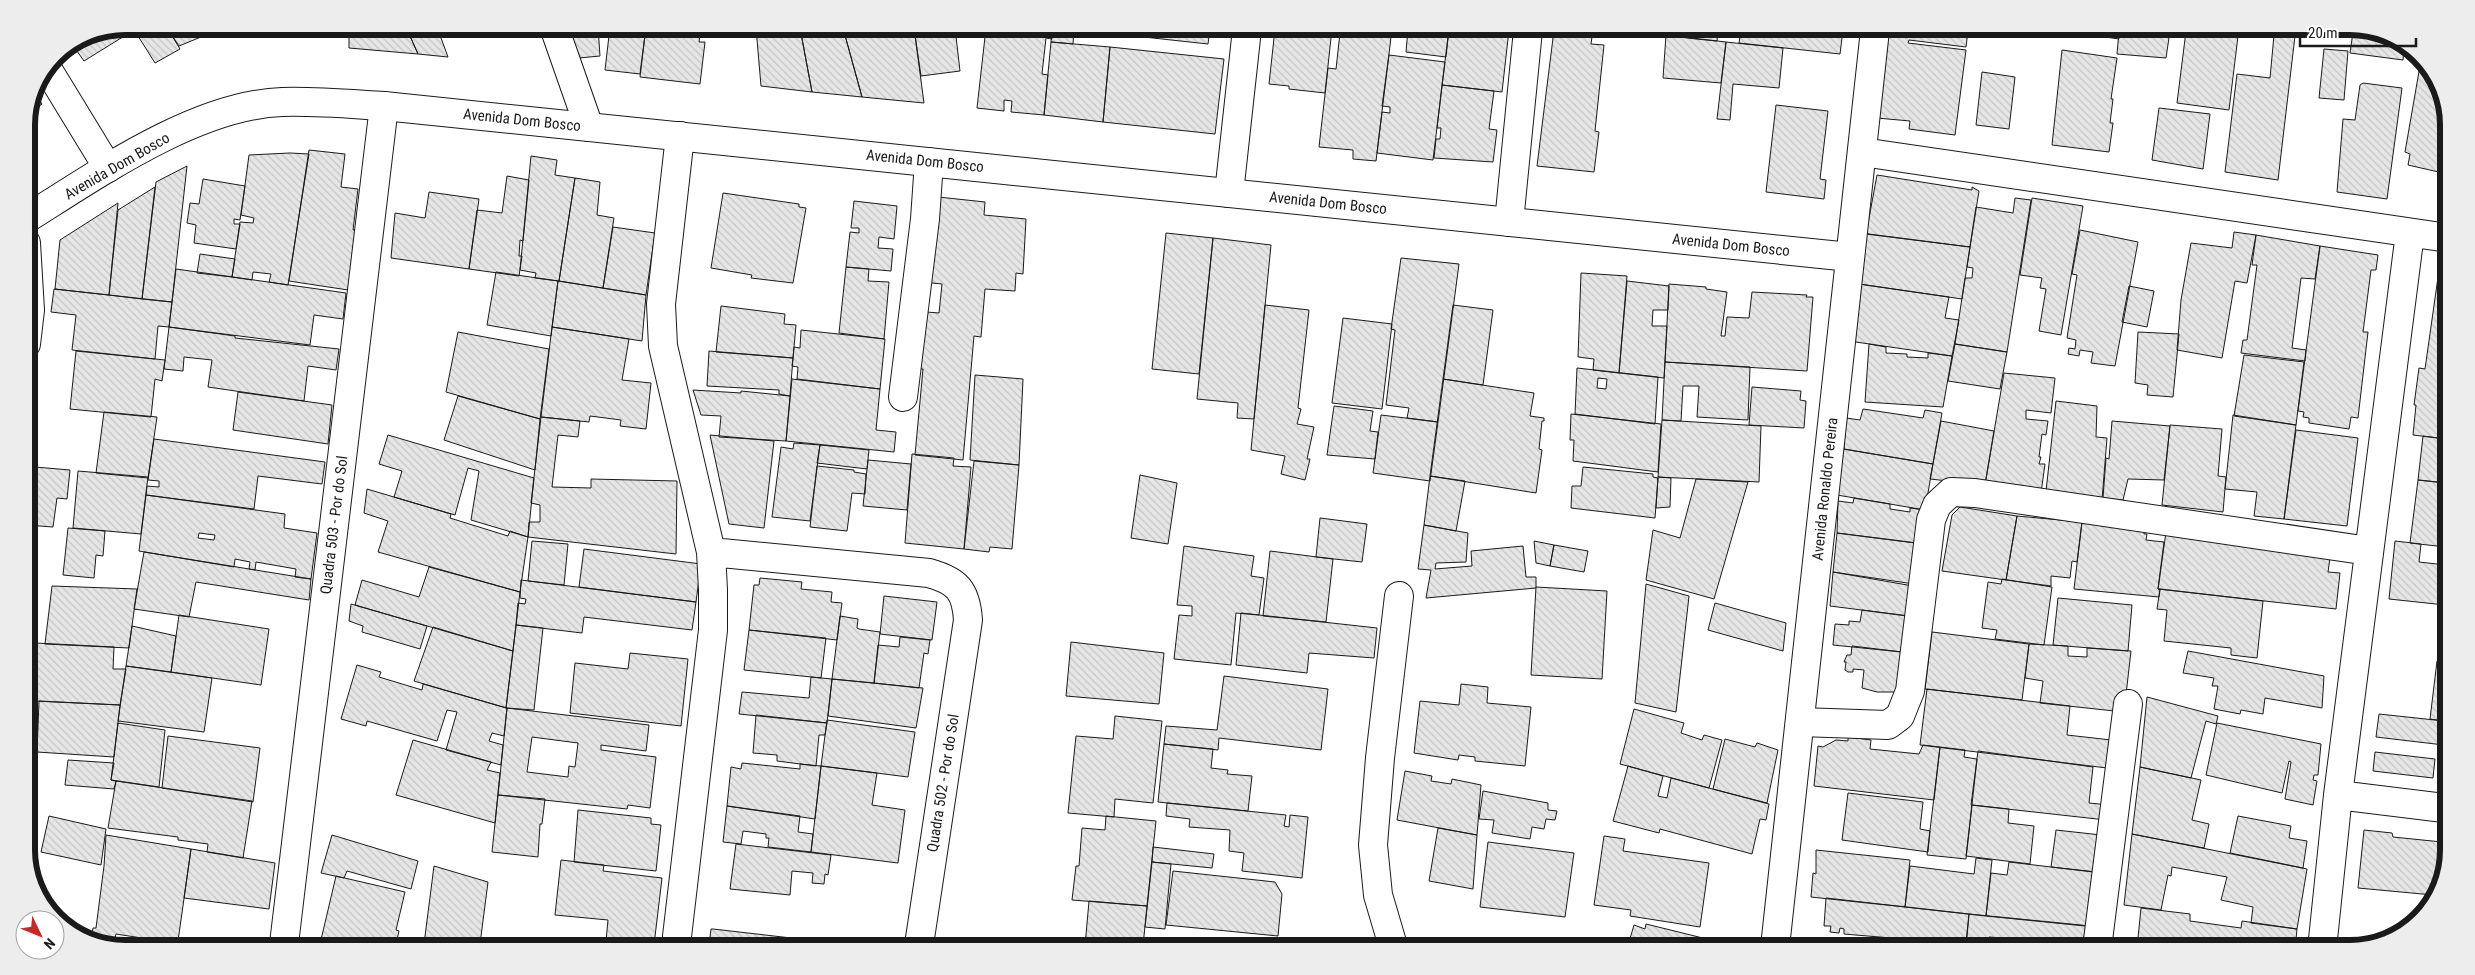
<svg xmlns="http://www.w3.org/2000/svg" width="2475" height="975" viewBox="0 0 2475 975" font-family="'Roboto Condensed',sans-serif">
<defs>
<pattern id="building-back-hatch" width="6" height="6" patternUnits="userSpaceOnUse" patternTransform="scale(1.25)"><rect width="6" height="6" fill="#e6e6e6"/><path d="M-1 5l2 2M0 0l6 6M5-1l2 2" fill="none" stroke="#c5c5c5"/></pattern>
</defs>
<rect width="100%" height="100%" fill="#fff"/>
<path fill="url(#building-back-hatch)" stroke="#1a1a1a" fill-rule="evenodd" d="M126 26H132L134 30 84 61 72 44 88 34Z
M137 26H166L180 49 155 63 138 36 141 33Z
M166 26H229L235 36 201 37 179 46Z
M346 27H406L418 54 349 48V34Z
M406 27H437L448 57 418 54Z
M581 27H598L600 56 579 58 569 30 581 29Z
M610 27H646L640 74 605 70Z
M646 27 701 28 699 42H705L700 84 640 77Z
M756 28H800L812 92 761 86Z
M800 28H843L862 97 812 92Z
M843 28H914L924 103 862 97Z
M914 28H955L960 71 921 76Z
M986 28H1052V39L1046 38 1042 74 1048 75 1044 115 1011 112 1012 101 1004 100V111L977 108Z
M1052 28 1074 29 1073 44 1051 42Z
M1108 29H1210L1208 44 1107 33Z
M1275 29H1332L1325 93 1289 89V86L1269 84Z
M1355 29H1392L1376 161 1353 159V150L1319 147 1328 68 1336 69 1340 33 1363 35 1364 30Z
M1408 29H1449L1446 57 1406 52Z
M1449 29 1509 30 1502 92 1442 85Z
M1554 30H1593L1591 44 1604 45 1595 131 1599 132 1594 172 1537 166Z
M1654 30H1697L1696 39 1653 34Z
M1697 30H1718L1717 41 1696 39Z
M1741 30H1843L1840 54 1739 43Z
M1884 30 1968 31 1966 47 1909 40 1908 43 1966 50 1955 135 1909 129 1910 121 1877 118Z
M2064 31H2119V39Z
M2119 31H2170L2166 58 2117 54Z
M2186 31 2238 36 2229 110 2177 103Z
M2248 31H2293V36Z
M2295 31 2353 32 2351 36H2295Z
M2353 32H2382L2404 48 2403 60 2350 53Z
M1666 35 1726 42 1721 83 1663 78Z
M2274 35 2295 36 2278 180 2225 172 2237 74 2270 78Z
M1051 42 1110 47 1103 122 1044 115Z
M1726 42 1783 48 1779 88 1733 84 1730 120 1717 119Z
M1110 47 1224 59 1215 134 1103 122Z
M2324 49 2348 51 2344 100 2319 98Z
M2062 50 2117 58 2111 99H2113L2110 123H2113L2109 152 2052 145Z
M1389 55 1445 62 1433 160 1377 153 1382 112 1390 113V107L1382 106Z
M2421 60 2428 65 2449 119 2448 207 2438 206 2443 173 2408 165 2410 154 2405 152Z
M1982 72 2015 77 2009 129 1976 125Z
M2363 83 2402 88 2387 199 2337 192 2343 119 2355 120 2360 85Z
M1442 85 1494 91 1489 129 1497 130 1493 162 1434 158 1436 139H1440L1441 128H1437Z
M33 90 42 104 28 113Z
M1776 105 1828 111 1820 179 1826 180 1824 199 1766 192Z
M2159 108 2210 114 2203 169 2152 160Z
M309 150 345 154 341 187 358 189 353 230H356L348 290 289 281Z
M290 153 309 154 288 285 269 282 271 274 253 272 252 280 232 277 240 222 253 223 254 218 241 215 249 155Z
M531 156 557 160 555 175 575 178 559 281 535 278 536 273 520 270Z
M187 166 172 302 142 299 156 182Z
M1877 175 1972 190V187L1979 191 1970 247 1866 234Z
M507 176 529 180 523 241 520 240 519 256H522L519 276 469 269 477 210 502 213Z
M575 178 600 182 597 215 614 218 603 288 559 281Z
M203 179 245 186 240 220 234 219V224H240L236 249 194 243 196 225 187 223 190 203 199 204Z
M155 187 142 299 109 295 118 210Z
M429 192 479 199 469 269 391 258 395 213 425 218Z
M723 193 799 204V207L806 208 793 283 751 278 752 275 711 268Z
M929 196 985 202 984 215 1026 219 1023 274 1016 273 1015 291 985 289 981 337 974 336 963 460 915 455 923 369 910 368 914 311 939 313 942 284 923 282Z
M2015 198 2031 200 2007 352 1955 344 1965 278H1972L1973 268 1967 267 1976 207 2013 213Z
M2032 198 2083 206 2061 335 2039 331 2046 289 2040 288 2042 278 2020 275Z
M854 201 897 206 894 239 879 237 878 248 893 249 891 271 846 267 850 232 859 233V228H851Z
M118 203 109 295 55 289 60 240Z
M613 227 655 233 646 295 603 288Z
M2080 230 2138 242 2115 366 2091 363 2093 352 2080 350 2079 356 2068 354 2069 348 2075 349 2076 340 2067 338 2077 275 2072 274Z
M2234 232 2256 235 2247 283 2235 281 2222 358 2177 350 2181 300 2191 243 2232 248Z
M1166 233 1213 238 1199 374 1152 369Z
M1861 233 1970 247 1962 299 1859 284Z
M2256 235 2320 246 2315 279 2301 278 2292 348 2306 350 2305 361 2241 353 2243 340H2247L2257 265H2252Z
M1213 238 1271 245 1254 419 1237 418 1238 403 1197 399Z
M2320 246 2378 255 2376 270H2371L2363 332H2368L2358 418 2351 417 2349 429 2309 423V418L2303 417 2304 412 2298 411Z
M200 254 235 259 232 277 197 273Z
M1401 258 1459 264 1438 422 1407 418 1409 408 1386 405 1395 330 1391 329Z
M2440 263 2448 264 2446 439 2413 435 2416 405H2414L2419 368 2425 369Z
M846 267 869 269 868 281 889 282 884 339 839 333Z
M176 269 346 293 343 319 314 315 310 345 169 327Z
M496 272 558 281 551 336 487 325Z
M1581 273 1627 276 1619 373 1593 370 1594 359 1578 357Z
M558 281 646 295 642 341 552 327Z
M1627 281 1669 286 1668 310H1653L1652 326H1667L1664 378 1619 373Z
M1669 284 1706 287V289L1727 292 1721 336H1725L1727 317 1749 318 1752 292 1807 295 1806 297H1813L1807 371 1665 362Z
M1859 284 1949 297 1945 318 1959 320 1952 356 1849 341Z
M2129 286 2154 291 2147 327 2122 322Z
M54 289 172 302 169 327 158 326 155 359 72 350 76 315 51 312Z
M1265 305 1309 310 1298 408 1301 409 1297 424 1314 427 1307 459H1310L1305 480 1281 474 1285 456 1251 450Z
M1453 305 1493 310 1483 385 1443 379Z
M721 306 785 314 784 324 796 325 793 358 716 352Z
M1343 318 1392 324 1382 409 1332 403Z
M169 327 235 336V338L339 349 336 370 308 366 304 401 208 387 212 360 184 357 183 371 164 369Z
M552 327 629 339 622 380 651 383 646 429 620 426 621 420 590 416 589 422 541 417Z
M801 330 885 339 880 389 797 379 798 367 792 366 793 358 794 347 800 348Z
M458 332 549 349 540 419 446 392Z
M2138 332 2179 334 2173 397 2147 395 2148 385 2135 383Z
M1869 344 1886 347V353L1907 354V357L1928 358V353L1952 356 1943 407 1865 402Z
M1955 344 2007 352 2000 389 1948 381Z
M76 351 165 360 162 381 155 379 151 417 70 409Z
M709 351 793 358 790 396 779 394V390L707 386Z
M2244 355 2304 362 2296 425 2234 416Z
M1665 362 1750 367 1748 420 1697 417 1699 386H1683L1681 421 1662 420Z
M1577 368 1658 377 1655 424 1575 414ZM1598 378 1607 379 1606 389 1597 388Z
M2004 373 2055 378 2051 413 2026 410V419L2048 421 2046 435 2042 434 2039 457H2041L2039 464H2045L2041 493 1985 485Z
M975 375 1023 379 1019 465 970 460Z
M792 379 880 389 876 430 896 432 894 452 786 441Z
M1443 379 1534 393 1530 416 1544 418V421H1542L1539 449 1542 450 1536 493 1430 476Z
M1752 387 1801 391 1800 400 1806 401 1804 428 1749 425Z
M693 390 741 393V391L790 396 786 441 719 437 721 416 701 415Z
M238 392 332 405 328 444 233 430Z
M458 396 540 419 535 470 444 440Z
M2056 401 2097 406 2096 437 2107 438 2102 500 2046 491Z
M1334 406 1373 411 1370 431 1378 432 1375 459 1327 455Z
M1863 409 1923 418 1925 410 1942 413 1933 464 1844 449 1846 418 1860 420Z
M104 412 157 417 148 478 96 473Z
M1571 414 1661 424 1658 472 1573 461 1574 440H1570Z
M1381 415 1438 422 1430 481 1373 473Z
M2233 415 2296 425 2284 519 2254 516 2257 492 2225 489Z
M541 417 580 421 578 437 558 435 552 487 591 488V479L677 481 676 554 528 537 529 522H540V505L531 503Z
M1662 420 1761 426 1759 482 1658 477Z
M1941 421 1994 431 1985 485 1930 479Z
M2112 421 2170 426 2164 480 2128 479 2123 500 2103 498 2106 458 2109 459Z
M2170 425 2222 429 2218 476 2226 477 2223 512 2162 505Z
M2296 430 2358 438 2347 526 2284 519Z
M388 435 534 478 528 537 471 520 479 471 468 468 455 515 394 497 402 471 379 464Z
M710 435 774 441 764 528 729 524Z
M2423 436 2446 439V483L2418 480Z
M154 439 325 462 322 484 258 476 254 509 146 495 147 486 159 487V481L148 480Z
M794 443 820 445 810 521 772 517 781 447 793 449Z
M820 445 869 450 867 469 817 463Z
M1843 449 1933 464 1925 510 1837 495Z
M912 454 954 458 953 466 971 467 964 549 905 543Z
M868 460 911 464 907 510 863 506Z
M974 461 1019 465 1012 549 990 547 989 552 964 549Z
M817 466 854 470V472L866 474 865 494 852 493 847 531 810 527Z
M35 467 70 470 67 499 57 498 53 527 26 525Z
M1583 467 1653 474V477L1658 478 1655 518 1571 508 1572 486H1581Z
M78 471 148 477 141 534 73 528Z
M1140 475 1177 483 1168 544 1131 538Z
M1430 476 1465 481 1456 531 1424 525Z
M1658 477 1671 478 1670 507 1656 508Z
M1696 479 1748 482 1714 599 1646 580 1653 530 1680 538Z
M2418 480 2446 483V547L2410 543Z
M367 489 451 514 450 518 508 536 510 531 528 537 520 592 378 552 388 521 364 513Z
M146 495 285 514 284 528 317 533 311 579 295 577 296 569 256 562 255 570 249 569 250 562 235 559 234 567 139 551ZM199 533 215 535 214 540 198 538Z
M1854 498 1890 504V509L1910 512V508L1925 510 1923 544 1837 533 1838 501 1853 503Z
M1960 507 2017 516 2006 580 1942 571 1952 515Z
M2017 516 2082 522 2077 562 2072 561 2070 578 2051 576V586L2006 580Z
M1320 518 1367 524 1362 562 1316 557Z
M2082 522 2144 530V534H2147L2146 540 2164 542 2158 589H2160L2159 597 2074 589Z
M1424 525 1468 533 1466 562 1436 563 1435 569 1472 566 1471 551 1523 546 1526 577H1536V588L1426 598 1431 570 1418 569Z
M68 528 105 531 103 556 96 555 94 578 63 575Z
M2166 532 2331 550 2328 572 2340 573 2336 609 2158 589Z
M1837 533 1917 543 1914 584 1833 572Z
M532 541 568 544 564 585 528 581Z
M1534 541 1554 545 1550 566 1536 563Z
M2395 541 2421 544 2419 562 2446 565 2445 605 2389 599Z
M1554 545 1588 551 1584 572 1550 566Z
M1184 546 1254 556 1251 576 1264 578 1259 615 1236 613 1231 665 1174 659 1179 615 1192 616V606L1177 605Z
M584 549 701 564 696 602 579 587Z
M1270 551 1333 559 1326 622 1263 616Z
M144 552 311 579 309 600 196 582 189 617 134 609Z
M429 567 520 592 513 651 355 605 362 580 419 597Z
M1833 572 1913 586 1909 616 1830 606Z
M760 578 802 582 801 589 832 592 831 602 842 603 837 640 749 630 754 585H759Z
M2002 579 2052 587 2044 645 1995 639 1997 630 1982 628 1988 582 2001 584Z
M521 580 696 602 692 630 584 617 582 633 516 625 518 603 525 604 526 599 520 598Z
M1646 584 1689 596 1676 712 1635 703Z
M52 586 137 589 129 648 45 644Z
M1536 587 1607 591 1602 679 1531 675Z
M2160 589 2263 601 2257 658 2231 655V648L2164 641 2167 610 2157 609Z
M884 596 937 602 932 640 880 634Z
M2058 598 2132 605 2128 651 2053 645Z
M1715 603 1786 623 1783 651 1708 630Z
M351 604 427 626 420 649 362 632 363 626 349 621Z
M1862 610 1907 616 1902 652 1833 645 1835 624 1849 625V621L1860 622Z
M1241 613 1377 628 1374 658 1309 653 1307 673 1236 665Z
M179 615 269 629 261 685 171 672Z
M840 616 858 619 857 628 859 629 880 632 874 683 832 679Z
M516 625 543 628 534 710 506 708Z
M132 626 176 636 171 672 126 666Z
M433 627 513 651 506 708 414 681Z
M749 630 826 638 821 678 744 670Z
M1932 632 2029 644 2022 700 1925 689Z
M900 637 930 640 928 654 924 653 919 688 874 683 878 645 899 647Z
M1071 642 1164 653 1159 704 1066 696Z
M36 643 114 647 113 669H126L120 705 34 701Z
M2029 644 2068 646V656L2087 657V648L2131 651 2124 712 2040 703 2043 681 2025 678Z
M1852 646 1902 652 1898 692H1877L1862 688 1864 670 1853 669V672H1848L1845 670 1846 662H1844L1847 655H1851Z
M2188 651 2324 676 2322 708 2265 698 2263 714 2241 710 2240 714 2214 709 2218 686H2212L2214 678 2183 673Z
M630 653 688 659 681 726 570 713 575 663 628 669Z
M2437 661 2445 662 2444 721 2430 719Z
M357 665 381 672 379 677 422 690 423 684 507 708 504 736 492 733 489 741 503 745 501 765 446 750 457 712 447 710 437 741 367 721 366 726 341 719Z
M126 666 212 678 204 732 118 721Z
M1224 676 1328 689 1321 750 1219 738 1218 750 1164 744 1166 726 1217 730Z
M811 677 832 679 827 723 739 714 742 692 809 698Z
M832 679 923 688 916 728 828 716Z
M1461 684 1488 687 1487 703 1531 707 1525 766 1475 761V757L1459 755 1458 760 1414 753 1420 701 1459 705Z
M1927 689 2070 706 2067 735 2120 741 2115 769 1920 745Z
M2147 697 2218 716 2216 724 2206 721 2191 778 2140 767Z
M39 701 120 705 114 757 37 752Z
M507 708 649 725 646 751 601 745V750L656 757 650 808 628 805 627 809 498 795ZM532 737 578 743 575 767 569 766 568 777 527 772Z
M1634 709 1684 723 1681 733 1702 740 1704 735 1722 740 1709 788 1620 764Z
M2379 714 2444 721V745L2376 737Z
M756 715 827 723 825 735H819L816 766 777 761V755L753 753Z
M1115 716 1162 721 1153 803 1115 799 1114 817 1068 813 1076 736 1113 739Z
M827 720 915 732 908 777 821 766Z
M118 723 165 730 159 787 111 780Z
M2217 723 2321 744 2318 775H2314L2313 780 2317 781 2313 805 2285 799 2291 762 2289 761 2282 793 2206 775Z
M168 736 260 748 253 802 162 788Z
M1848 737 1871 740 1870 749 1919 754 1923 745 1940 747 1934 800 1814 786 1818 746 1823 747 1836 740 1848 741Z
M1725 739 1755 747 1757 743 1778 750 1767 803 1713 789Z
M413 740 491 762 487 770 500 773 495 823 396 795Z
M1164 744 1213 749 1211 768 1228 770 1227 774 1252 776 1248 811 1158 802Z
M1940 747 1965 750 1964 757 1977 759 1966 859 1927 855Z
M1978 751 2093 767 2089 803 2109 805 2106 820 1971 805Z
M2375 752 2435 759 2433 778 2373 771Z
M68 760 114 763 111 780 116 781 114 789 65 785Z
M742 763 800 769V764L821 766 815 819 727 806 731 767 741 769Z
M821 766 877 773 872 805 905 810 898 863 811 852Z
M1628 766 1663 776 1658 796 1667 798 1671 778 1769 804 1766 820 1760 819 1752 854 1660 829 1659 833 1613 821Z
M2140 767 2201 780 2192 820 2209 824 2204 848 2132 834Z
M1405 771 1432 776 1431 781 1451 784 1452 779 1481 785 1477 835 1397 820Z
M116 781 252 801 243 858 207 852 208 844 178 840V837L108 828Z
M1483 791 1548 803V810L1557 811 1555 820 1546 819 1544 829 1532 827 1530 839 1492 833 1494 820 1479 819Z
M1848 793 1923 802 1920 829 1930 831 1928 852 1842 840Z
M498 795 545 799 542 824H540L538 857 492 852Z
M1167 803 1286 815 1284 826 1289 827 1290 815 1308 817 1302 878 1242 871 1244 853 1229 851 1230 830 1189 827 1190 819 1166 816Z
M1972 805 2009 809 2008 823 2034 826 2030 864 1966 856Z
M727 806 800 816 798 832 813 834 811 852 768 847 769 838H766V834L743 831 741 844 723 842Z
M578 810 651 818V824L661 825 656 871 574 862Z
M49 816 106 829 101 865 41 852Z
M1106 816 1156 821 1147 906 1072 900 1076 866H1079L1082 828 1105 830Z
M2238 816 2291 826 2289 838 2307 841 2303 868 2230 853Z
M1438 828 1477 835 1473 889 1429 881Z
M2056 830 2101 835 2097 872 2051 867Z
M2364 830 2392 833 2393 837 2442 842 2444 834 2443 882 2433 895 2358 888Z
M2132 834 2307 869 2297 929 2251 923 2253 907 2221 900 2227 877 2172 867 2171 876 2168 875 2161 910 2124 905Z
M106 835 191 849 178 941 161 939V941L116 934 114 943 91 942 93 928H96L104 866Z
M332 835 418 861 411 889 347 871 344 878 321 873Z
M1604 836 1625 839 1623 851 1709 863 1700 927 1630 916 1631 910 1594 905Z
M1488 842 1574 853 1565 917 1480 907Z
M736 844 831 855 828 875 825 874 824 884 812 883 813 873 792 871 790 895 730 889Z
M1153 847 1214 854 1212 868 1152 862Z
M191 849 275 863 269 909 184 898Z
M1816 850 1910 860 1905 907 1811 897 1813 873 1816 874Z
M1976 858 1992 860 1986 916 1905 907 1910 866 1974 874Z
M561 860 604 865 603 871 662 878 654 945 606 941 608 920 555 915Z
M1152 862 1171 864 1165 929 1145 927Z
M2009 862 2093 872 2095 927 1986 916 1991 873 2007 875Z
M434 866 488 882 480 944H424Z
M1173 871 1275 882 1282 894 1278 936 1166 925Z
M336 876 405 892 396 930 399 931 396 944H320Z
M1826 898 1969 914 1966 948H1915V940L1844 934V929L1840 928 1839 933 1830 932 1831 926H1824Z
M1089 901 1147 906 1143 946H1085Z
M2141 908 2190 914V921L2241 928 2242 921 2297 929 2295 949 2137 948Z
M1969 914 2101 927 2099 948 2000 945 2001 938 1989 937V944L1966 942Z
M1646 924 1715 941 1714 944 1724 947H1632L1633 943 1629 942 1634 925 1645 929Z
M711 929H713L800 939 799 945H709Z
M800 939 831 943V945H799Z
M1147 939 1177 942V946H1146Z
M1966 942 2000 945 2032 948H1966Z"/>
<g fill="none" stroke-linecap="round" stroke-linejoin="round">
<defs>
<path id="minor" d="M554 27 589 127
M47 68 108 168
M1862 152 2448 238
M1229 193 1247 29
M1509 222 1528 30
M26 243 30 310 26 344
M903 397 925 219 929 162
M711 552 929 573C957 581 966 590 968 620L919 945
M1800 722 1888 725 1900 716 1910 691 1931 520 1937 505 1951 492 1975 493 2369 551
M2338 795 2444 808
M284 944 384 106
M676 945 713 630V590L711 552 663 346 661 304 680 136
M1393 946 1378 895 1373 845 1380 758 1399 596
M2097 948 2128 704
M2322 949 2338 795 2410 233"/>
<path id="tertiary" d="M26 219C98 174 196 105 282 102 316 101 350 104 384 106L1850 257
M1775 947 1875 30"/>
</defs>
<use href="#minor" stroke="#1a1a1a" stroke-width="30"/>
<use href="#tertiary" stroke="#1a1a1a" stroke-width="30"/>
<use href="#minor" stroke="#fff" stroke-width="28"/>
<use href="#tertiary" stroke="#fff" stroke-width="28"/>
</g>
<g text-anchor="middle" stroke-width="4" stroke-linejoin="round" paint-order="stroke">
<g font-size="15" fill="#1a1a1a" stroke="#fff">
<text transform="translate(522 120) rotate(6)" y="5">Avenida Dom Bosco</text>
<text transform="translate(925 161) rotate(6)" y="5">Avenida Dom Bosco</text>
<text transform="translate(117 166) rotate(-30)" y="5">Avenida Dom Bosco</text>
<text transform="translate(1328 203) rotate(6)" y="5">Avenida Dom Bosco</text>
<text transform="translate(1731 245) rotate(6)" y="5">Avenida Dom Bosco</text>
<text transform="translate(1825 489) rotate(-84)" y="5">Avenida Ronaldo Pereira</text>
<text transform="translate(334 525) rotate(-83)" y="5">Quadra 503 - Por do Sol</text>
<text transform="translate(943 783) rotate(-81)" y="5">Quadra 502 - Por do Sol</text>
</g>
</g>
<path d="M0 0H2475V975H0ZM125 35H2350A90 90 0 0 1 2440 125V850A90 90 0 0 1 2350 940H125A90 90 0 0 1 35 850V125A90 90 0 0 1 125 35Z" fill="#ededed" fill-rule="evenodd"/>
<path fill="none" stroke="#1a1a1a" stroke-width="6" d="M125 35H2350A90 90 0 0 1 2440 125V850A90 90 0 0 1 2350 940H125A90 90 0 0 1 35 850V125A90 90 0 0 1 125 35Z"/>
<g transform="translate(40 935) rotate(133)"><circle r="24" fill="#ffffff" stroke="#a3a3a3"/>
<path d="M0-4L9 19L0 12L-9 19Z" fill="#c62828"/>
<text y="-8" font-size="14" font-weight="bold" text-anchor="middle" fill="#1a1a1a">N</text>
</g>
<path d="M2300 38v8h116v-8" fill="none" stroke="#1a1a1a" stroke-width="2.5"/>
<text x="2308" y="38" font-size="15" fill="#1a1a1a" stroke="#ffffff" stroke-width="4" paint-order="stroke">20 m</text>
</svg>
